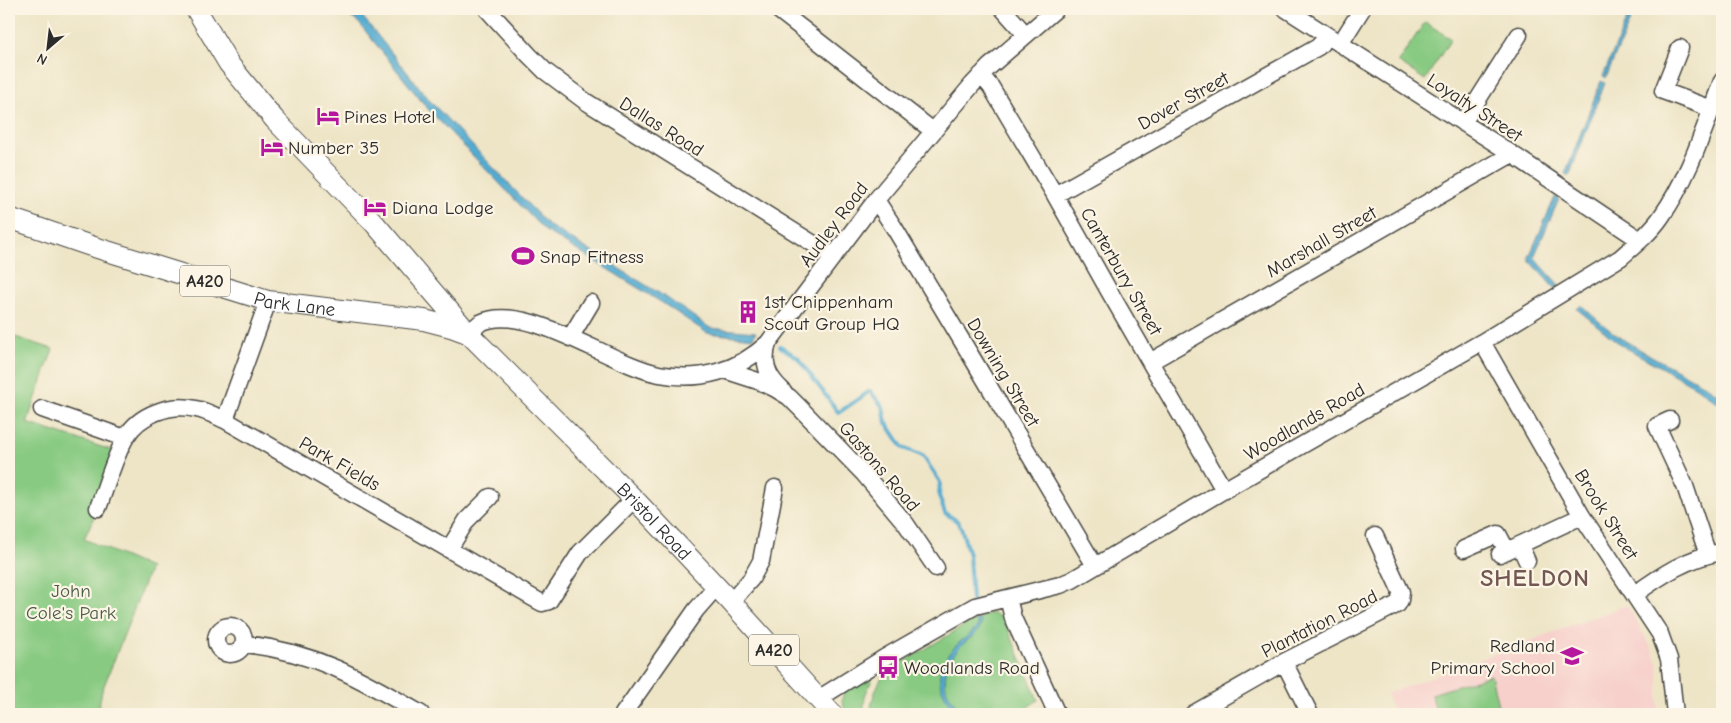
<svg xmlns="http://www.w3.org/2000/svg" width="1731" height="723" viewBox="0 0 1731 723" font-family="'Comic Neue',sans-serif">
<rect width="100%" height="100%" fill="#fcf5e5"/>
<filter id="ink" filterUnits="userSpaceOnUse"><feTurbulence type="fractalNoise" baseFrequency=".02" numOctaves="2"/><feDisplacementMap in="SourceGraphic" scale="10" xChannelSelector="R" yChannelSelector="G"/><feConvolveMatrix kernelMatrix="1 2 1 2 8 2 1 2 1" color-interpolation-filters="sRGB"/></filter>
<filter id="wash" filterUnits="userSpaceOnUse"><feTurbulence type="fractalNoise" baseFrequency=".0096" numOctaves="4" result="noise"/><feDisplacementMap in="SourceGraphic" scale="20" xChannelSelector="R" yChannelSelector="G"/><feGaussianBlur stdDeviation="1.12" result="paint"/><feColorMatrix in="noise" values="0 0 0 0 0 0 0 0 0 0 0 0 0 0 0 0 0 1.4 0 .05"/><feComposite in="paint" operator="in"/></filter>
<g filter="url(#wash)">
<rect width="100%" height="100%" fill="#eee5c7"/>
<path fill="#f7d0cc" d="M1627 605 1651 647 1658 664V708L1660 714H1395L1386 694Z"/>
<path fill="#88ca82" stroke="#5a7a56" d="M1425 22 1451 39 1425 80 1398 62Z
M9 335 53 349 27 423 114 451 98 508 84 539 150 568 102 691 97 714H9Z
M990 613C997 614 1000 616 1005 622L1038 700 1018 714H870C872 698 876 686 885 673L967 624Z
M875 672 865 696 863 714H849C841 706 840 698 846 689Z
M1491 675 1500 714H1436L1432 694Z"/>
<path fill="#53abd0" stroke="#3f6b7e" d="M338 9H349L362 16 432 103 548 225 667 298 710 328 756 332 753 338 707 333 664 304 544 230 427 108 358 22Z
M1631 9H1635L1606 78 1603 76Z
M1601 81 1605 83 1569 176 1565 174Z
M1555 197 1559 199 1534 257 1559 285 1554 288 1530 261 1529 257Z
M1581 305C1594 317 1607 329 1623 339 1655 360 1690 375 1722 396V406L1696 387 1621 345 1577 309Z
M979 618C981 622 982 625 979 629 975 636 967 640 962 645 948 658 939 680 950 697 955 704 961 709 967 714H959C936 690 931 668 958 644 964 638 974 633 978 625L976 620Z"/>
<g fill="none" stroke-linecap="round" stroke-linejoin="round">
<path stroke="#53abd0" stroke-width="4" d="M780 346 798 358 838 412 841 411 870 391 883 407 886 422 903 448 923 456 940 482 939 496 945 513 957 521 961 527 969 555 972 600"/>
</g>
</g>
<g filter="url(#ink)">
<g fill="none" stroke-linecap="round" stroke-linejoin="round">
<defs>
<path id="minor" d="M487 9 529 55 545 71 585 101 833 256
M777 9 933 131
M1003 9 1026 35
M1286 9 1512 154 1640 240
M1340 44 1362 9
M1680 48 1663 91 1712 109
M981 75 991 87 1055 195 1109 291 1224 490
M1463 123 1519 35
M1055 195 1318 47 1328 36
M876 200 895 229 977 366 1095 566
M268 301 225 420 533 598 542 603 549 601 580 553 634 499
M469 334C473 330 476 326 480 323 525 300 611 365 659 374 700 382 738 371 768 343L876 200 972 85 989 67 1056 9
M570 338 591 303
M1482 342 1582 516 1660 634 1669 659 1675 714
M768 343C762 363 767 376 782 390
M1150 362 1512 154
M724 370 761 382 774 388 789 397 800 408 864 474 906 524 936 568
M42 409 125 438
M1670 420 1657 426 1685 486 1708 555
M98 508C106 487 115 455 126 437 139 414 171 403 196 409 206 411 216 416 225 420
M1520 546 1527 561
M449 549 467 520 490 497
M1464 549 1498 534 1507 551
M1500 554 1582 516
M1634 595C1661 575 1689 557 1722 552
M1008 598 1013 618 1057 714
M731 602 751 579 761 561 775 488
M216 640a14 14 0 1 1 28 0a14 14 0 1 1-28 0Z
M244 644C313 651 362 679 421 714
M1284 662 1310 714
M818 699 884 658 975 606 1060 585 1072 580 1224 490 1482 342 1620 258C1634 246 1650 233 1661 217 1690 176 1704 128 1722 81
M623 714 696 610 717 586
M1193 714 1284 662 1398 604 1400 600 1401 592 1375 536"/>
<g id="major">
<path id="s1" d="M196 9 229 64 275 120 375 224 469 334 638 503 731 602 832 714"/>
<path id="s2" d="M9 218 91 246 268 301 424 320 451 327 467 333"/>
</g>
</defs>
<use href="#minor" stroke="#484742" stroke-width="19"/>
<use href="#major" stroke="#484742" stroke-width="22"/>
<use href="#minor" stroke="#fff" stroke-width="16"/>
<use href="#major" stroke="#fff" stroke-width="20"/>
</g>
</g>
<defs>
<symbol id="hotel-bare" viewBox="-9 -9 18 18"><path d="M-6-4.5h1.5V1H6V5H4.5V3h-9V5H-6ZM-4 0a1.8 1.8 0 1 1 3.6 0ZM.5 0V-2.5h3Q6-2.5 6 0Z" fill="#b5179e" stroke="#fcf5e5" stroke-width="2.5" paint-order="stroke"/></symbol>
<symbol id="stadium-bare" viewBox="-9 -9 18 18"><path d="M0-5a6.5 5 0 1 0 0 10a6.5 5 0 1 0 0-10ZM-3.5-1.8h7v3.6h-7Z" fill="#b5179e" stroke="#fcf5e5" stroke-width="2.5" paint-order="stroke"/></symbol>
<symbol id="building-bare" viewBox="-9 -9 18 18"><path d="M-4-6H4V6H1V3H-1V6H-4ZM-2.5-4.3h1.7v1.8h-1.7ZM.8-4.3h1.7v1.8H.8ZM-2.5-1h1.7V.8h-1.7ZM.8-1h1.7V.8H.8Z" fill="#b5179e" stroke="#fcf5e5" stroke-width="2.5" paint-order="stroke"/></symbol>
<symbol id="school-bare" viewBox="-9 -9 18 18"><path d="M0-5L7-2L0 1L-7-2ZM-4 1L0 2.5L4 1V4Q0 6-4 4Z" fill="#b5179e" stroke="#fcf5e5" stroke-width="2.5" paint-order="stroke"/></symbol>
<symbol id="bus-bare" viewBox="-9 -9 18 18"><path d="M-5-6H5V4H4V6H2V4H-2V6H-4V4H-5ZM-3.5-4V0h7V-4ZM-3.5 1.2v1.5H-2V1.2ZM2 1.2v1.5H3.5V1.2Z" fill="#b5179e" stroke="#fcf5e5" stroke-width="2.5" paint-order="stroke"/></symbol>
</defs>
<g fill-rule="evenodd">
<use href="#hotel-bare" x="312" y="100" width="32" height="32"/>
<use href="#hotel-bare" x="256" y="131" width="32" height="32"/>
<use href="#hotel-bare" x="359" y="191" width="32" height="32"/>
<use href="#stadium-bare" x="507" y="240" width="32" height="32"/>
<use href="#building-bare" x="732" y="296" width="32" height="32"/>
<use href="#school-bare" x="1556" y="640" width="32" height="32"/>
<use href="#bus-bare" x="872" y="651" width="32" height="32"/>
</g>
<g text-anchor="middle" stroke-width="4.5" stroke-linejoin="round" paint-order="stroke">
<g fill="#fcf5e5" stroke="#6a6863" stroke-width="1">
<rect x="180" y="265.5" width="50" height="31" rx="4"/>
<rect x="749" y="634.5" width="50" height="31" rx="4"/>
</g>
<g font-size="18" font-weight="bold" fill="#2b2b2b">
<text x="205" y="287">A420</text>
<text x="774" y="656">A420</text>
</g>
<g font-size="19" fill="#2b2b2b" stroke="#fcf5e5">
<text transform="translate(1183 100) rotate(-29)" y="7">Dover Street</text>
<text transform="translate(1475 107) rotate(33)" y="7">Loyalty Street</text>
<text transform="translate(662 126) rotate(32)" y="7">Dallas Road</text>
<text transform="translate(833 224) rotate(-53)" y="7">Audley Road</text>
<text transform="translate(1321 241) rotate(-30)" y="7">Marshall Street</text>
<text transform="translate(1122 271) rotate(60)" y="7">Canterbury Street</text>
<text dy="7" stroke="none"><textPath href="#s2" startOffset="299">Park Lane</textPath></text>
<text transform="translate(1004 372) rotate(59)" y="7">Downing Street</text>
<text transform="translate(1304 421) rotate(-30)" y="7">Woodlands Road</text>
<text transform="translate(340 463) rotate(30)" y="7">Park Fields</text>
<text transform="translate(880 466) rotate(49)" y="7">Gastons Road</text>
<text transform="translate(1607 514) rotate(58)" y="7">Brook Street</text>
<text dy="7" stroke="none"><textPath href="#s1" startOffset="689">Bristol Road</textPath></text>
<text transform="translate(1319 623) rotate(-27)" y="7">Plantation Road</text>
</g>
<g font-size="19" fill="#2b2b2b" stroke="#fcf5e5" text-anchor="start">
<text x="344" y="123">Pines Hotel</text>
<text x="288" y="154">Number 35</text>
<text x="392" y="214">Diana Lodge</text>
<text x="540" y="263">Snap Fitness</text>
<text x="764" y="308">1st Chippenham<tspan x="764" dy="22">Scout Group HQ</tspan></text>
<text x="1555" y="652" text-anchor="end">Redland<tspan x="1555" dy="22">Primary School</tspan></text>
<text x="904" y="674">Woodlands Road</text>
</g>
<g font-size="19" fill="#475b45" stroke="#fcf5e5">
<text x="71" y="597">John<tspan x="71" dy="22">Cole's Park</tspan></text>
</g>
<g font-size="24" font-weight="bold" letter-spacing="1" fill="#735752" stroke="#fcf5e5">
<text x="1535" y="586">SHELDON</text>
</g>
</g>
<rect width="1731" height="723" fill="none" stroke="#fcf5e5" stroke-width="30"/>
<g transform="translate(48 48) rotate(208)" stroke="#fcf5e5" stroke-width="4" paint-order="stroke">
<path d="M0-4L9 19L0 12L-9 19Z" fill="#2b2b2b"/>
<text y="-8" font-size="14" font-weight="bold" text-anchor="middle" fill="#2b2b2b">N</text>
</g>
</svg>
